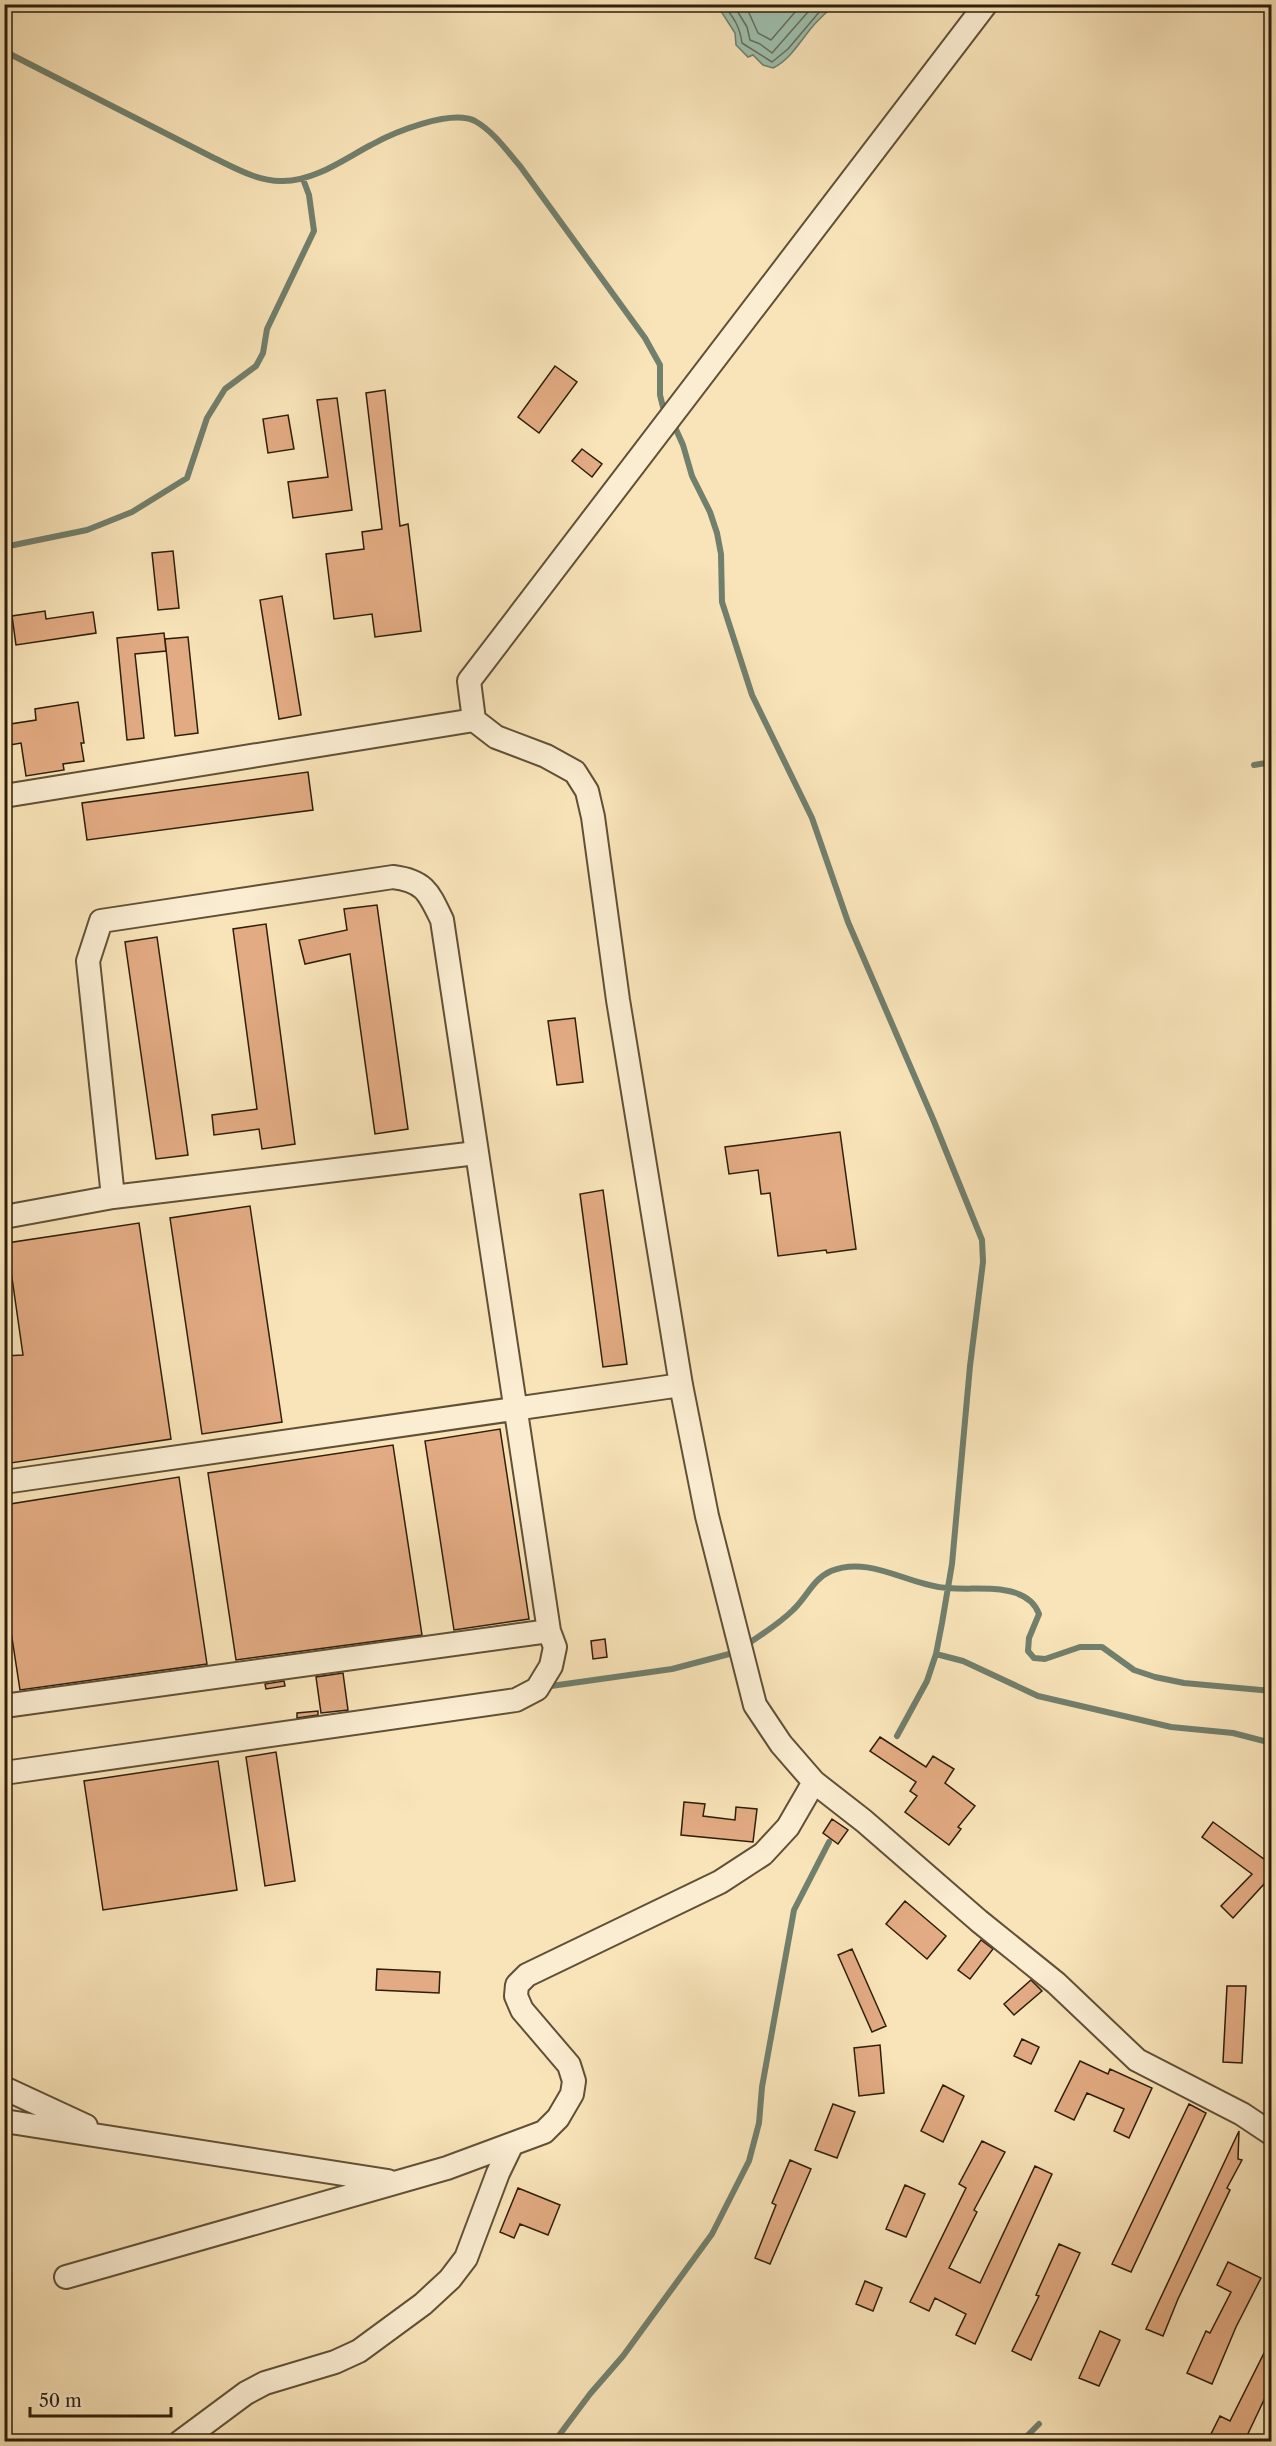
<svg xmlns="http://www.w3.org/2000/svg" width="1276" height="2446" viewBox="0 0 1276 2446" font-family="'Libre Caslon Text',serif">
<rect width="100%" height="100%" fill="#f9e4b9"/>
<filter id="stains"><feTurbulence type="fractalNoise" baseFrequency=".00333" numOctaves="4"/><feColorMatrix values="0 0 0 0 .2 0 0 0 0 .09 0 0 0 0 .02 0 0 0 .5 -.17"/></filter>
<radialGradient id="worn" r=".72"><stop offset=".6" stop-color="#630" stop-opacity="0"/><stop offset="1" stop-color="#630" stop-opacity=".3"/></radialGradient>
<path fill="#9ebfae" stroke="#717f6d" stroke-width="1.5" d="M717 5H834C827 12 820 18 813 26 800 41 791 59 773 68L763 65 753 55 748 57 736 45 735 33Z"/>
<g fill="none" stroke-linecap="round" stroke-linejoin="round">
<path stroke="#666e5c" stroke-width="1.5" d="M723 4C734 18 740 27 742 43L772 62 788 49 826 4
M733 4 747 27 750 40 760 44 772 53 815 4
M745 4 758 33 771 40 802 4"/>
<path stroke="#717f6d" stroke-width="6" d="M4 51 214 158C235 168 259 182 283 181 315 181 344 159 371 145 394 132 451 109 475 121 493 131 507 151 520 166L645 338 660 365V395L663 407
M674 425 683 445 692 476 710 512 717 533 721 554 722 602 752 695 812 818 848 922 933 1119 982 1240 983 1262 970 1366 952 1564 942 1623 936 1654 927 1681 897 1736
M4 547 87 530 132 512 187 478 207 418 225 389 256 366 263 353 267 329 314 231 309 195 303 179
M1254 765 1272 762
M749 1643C764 1633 780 1623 793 1610 807 1597 813 1579 831 1571 870 1555 909 1586 948 1588 970 1590 994 1586 1016 1593 1028 1597 1035 1603 1039 1614L1029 1638 1028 1651 1034 1658 1045 1659 1080 1647H1102L1134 1670 1155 1677 1184 1683 1272 1691
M936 1654 963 1661 1038 1696 1171 1727 1233 1733 1272 1743
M551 1686 672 1669 733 1653
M554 2442 590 2394 623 2356 712 2234 749 2161 759 2123 762 2087 794 1910 829 1842
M1021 2442 1039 2424"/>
</g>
<path fill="#e3ab83" stroke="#2e1e0b" stroke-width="1.5" d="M555 366 577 382 539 433 518 417Z
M385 390 400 526 408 524 421 631 375 637 372 614 334 619 326 554 364 549 362 532 382 529 366 393Z
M337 398 352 510 293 518 288 482 328 477 317 400Z
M288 415 294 449 268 453 263 419Z
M582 449 602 464 592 477 572 461Z
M173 551 179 608 158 610 152 553Z
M282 596 301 715 279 719 260 600Z
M45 611 46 619 93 612 96 633 16 645 12 616Z
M164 633 166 651 135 654 144 738 127 740 117 638Z
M188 637 198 733 175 736 165 639Z
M78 702 84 743H81L84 761 63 764 64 770 26 776 21 743 4 746V725L36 720 35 709Z
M308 772 313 810 87 840 82 803Z
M377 905 408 1129 375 1134 350 954 305 964 299 940 347 930 344 909Z
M266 924 295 1144 262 1149 259 1129 214 1135 212 1115 257 1109 233 929Z
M157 937 188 1155 156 1159 125 942Z
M575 1018 583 1082 557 1085 548 1021Z
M840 1132 856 1249 827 1253 826 1250 778 1256 770 1193 761 1194 758 1170 729 1174 725 1147Z
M603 1190 627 1364 603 1367 580 1194Z
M250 1206 282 1422 202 1434 170 1218Z
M139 1223 171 1439 4 1464V1356L23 1355 7 1243Z
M500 1429 529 1619 454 1630 425 1441Z
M393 1445 422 1635 236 1660 208 1473Z
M179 1477 207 1664 20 1690 4 1586V1505Z
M605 1639 607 1657 593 1659 591 1641Z
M343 1673 348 1710 321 1713 316 1677Z
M284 1681 285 1686 266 1689 265 1684Z
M318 1711V1715L297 1718V1713Z
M880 1737 926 1767 933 1756 954 1769 945 1783 975 1806 958 1827 961 1829 949 1845 905 1812 917 1796 910 1791 916 1782 870 1751Z
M276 1752 295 1881 265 1886 246 1757Z
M218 1761 237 1890 103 1910 84 1781Z
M684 1802 705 1804 703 1816 735 1820 736 1807 757 1809 753 1842 681 1835Z
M832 1819 848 1830 838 1844 823 1833Z
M1213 1822 1272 1865V1887L1265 1883 1233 1918 1221 1906 1252 1874 1202 1837Z
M905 1901 946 1936 927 1959 886 1924Z
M981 1940 993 1949 970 1979 958 1970Z
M852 1949 886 2026 872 2032 838 1955Z
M377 1969 440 1972 439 1993 376 1990Z
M1031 1980 1042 1991 1014 2015 1004 2004Z
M1227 1986H1246L1242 2063 1223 2062Z
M1022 2039 1039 2047 1031 2064 1014 2056Z
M880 2045 884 2093 859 2096 854 2048Z
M1080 2061 1108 2074 1110 2069 1152 2088 1129 2138 1114 2131 1124 2109 1087 2093 1074 2120 1055 2111Z
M943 2085 964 2096 943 2142 921 2131Z
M833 2104 855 2112 837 2158 815 2150Z
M1189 2104 1206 2113 1131 2272 1112 2264Z
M1239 2131 1238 2159 1242 2160 1227 2188 1230 2190 1178 2299 1163 2336 1146 2329Z
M982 2141 1005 2152 974 2210 977 2212 949 2268 980 2283 1035 2166 1052 2174 975 2344 956 2335 966 2314 935 2298 929 2311 910 2302 966 2188 959 2184Z
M790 2160 811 2169 770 2264 755 2258 776 2205 772 2203Z
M905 2185 925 2194 906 2237 886 2229Z
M518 2188 560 2205 548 2235 520 2224 514 2238 500 2232Z
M1059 2244 1080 2253 1031 2360 1012 2351 1039 2296 1036 2295Z
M1228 2262 1261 2278 1236 2327 1212 2384 1187 2373 1206 2331 1210 2333 1231 2292 1217 2285Z
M865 2281 882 2288 873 2311 856 2304Z
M1100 2331 1120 2340 1099 2386 1079 2378Z
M1272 2337V2383L1244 2442H1222L1210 2436 1220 2416 1230 2421Z"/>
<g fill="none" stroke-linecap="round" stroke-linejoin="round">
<defs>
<path id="minor" d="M986 4 469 681 474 720 496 737 546 756 575 772 587 791 593 817 618 1000 681 1385 707 1516 755 1705 781 1744 814 1782 864 1821 979 1921 1056 1983 1137 2060 1242 2114 1272 2134
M4 796 474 720
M4 1217 113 1197 476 1153
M4 1482 681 1385
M4 1706 549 1631
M4 1773 516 1700 537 1689 551 1666 555 1647 549 1631 442 920C429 893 425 881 393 877L101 921 88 961 113 1197
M4 2088 86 2126
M4 2121 388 2181
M66 2277 447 2168 544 2132 558 2118 572 2094 574 2081 569 2065 522 2010 516 1996 517 1985 527 1975 720 1882 763 1854 788 1827 814 1782
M180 2442 246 2393 265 2383 335 2362 359 2351 423 2304 450 2279 466 2258 498 2173 512 2144"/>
</defs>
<use href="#minor" stroke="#615036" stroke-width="26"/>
<use href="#minor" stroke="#fbedd2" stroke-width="22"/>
</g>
<rect width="1276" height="2446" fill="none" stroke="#f9e4b9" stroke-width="24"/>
<rect x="6" y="6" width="1264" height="2434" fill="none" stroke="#2e1e0b" stroke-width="3"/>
<rect x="12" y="12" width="1252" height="2422" fill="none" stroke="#2e1e0b" stroke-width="1.5"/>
<path d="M30 2407v9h141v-9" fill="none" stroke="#2e1e0b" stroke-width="3"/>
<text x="39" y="2407" font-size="18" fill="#2e1e0b" stroke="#fbedd2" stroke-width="4.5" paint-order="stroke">50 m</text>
<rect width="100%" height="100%" filter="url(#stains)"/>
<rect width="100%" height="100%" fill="url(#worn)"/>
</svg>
